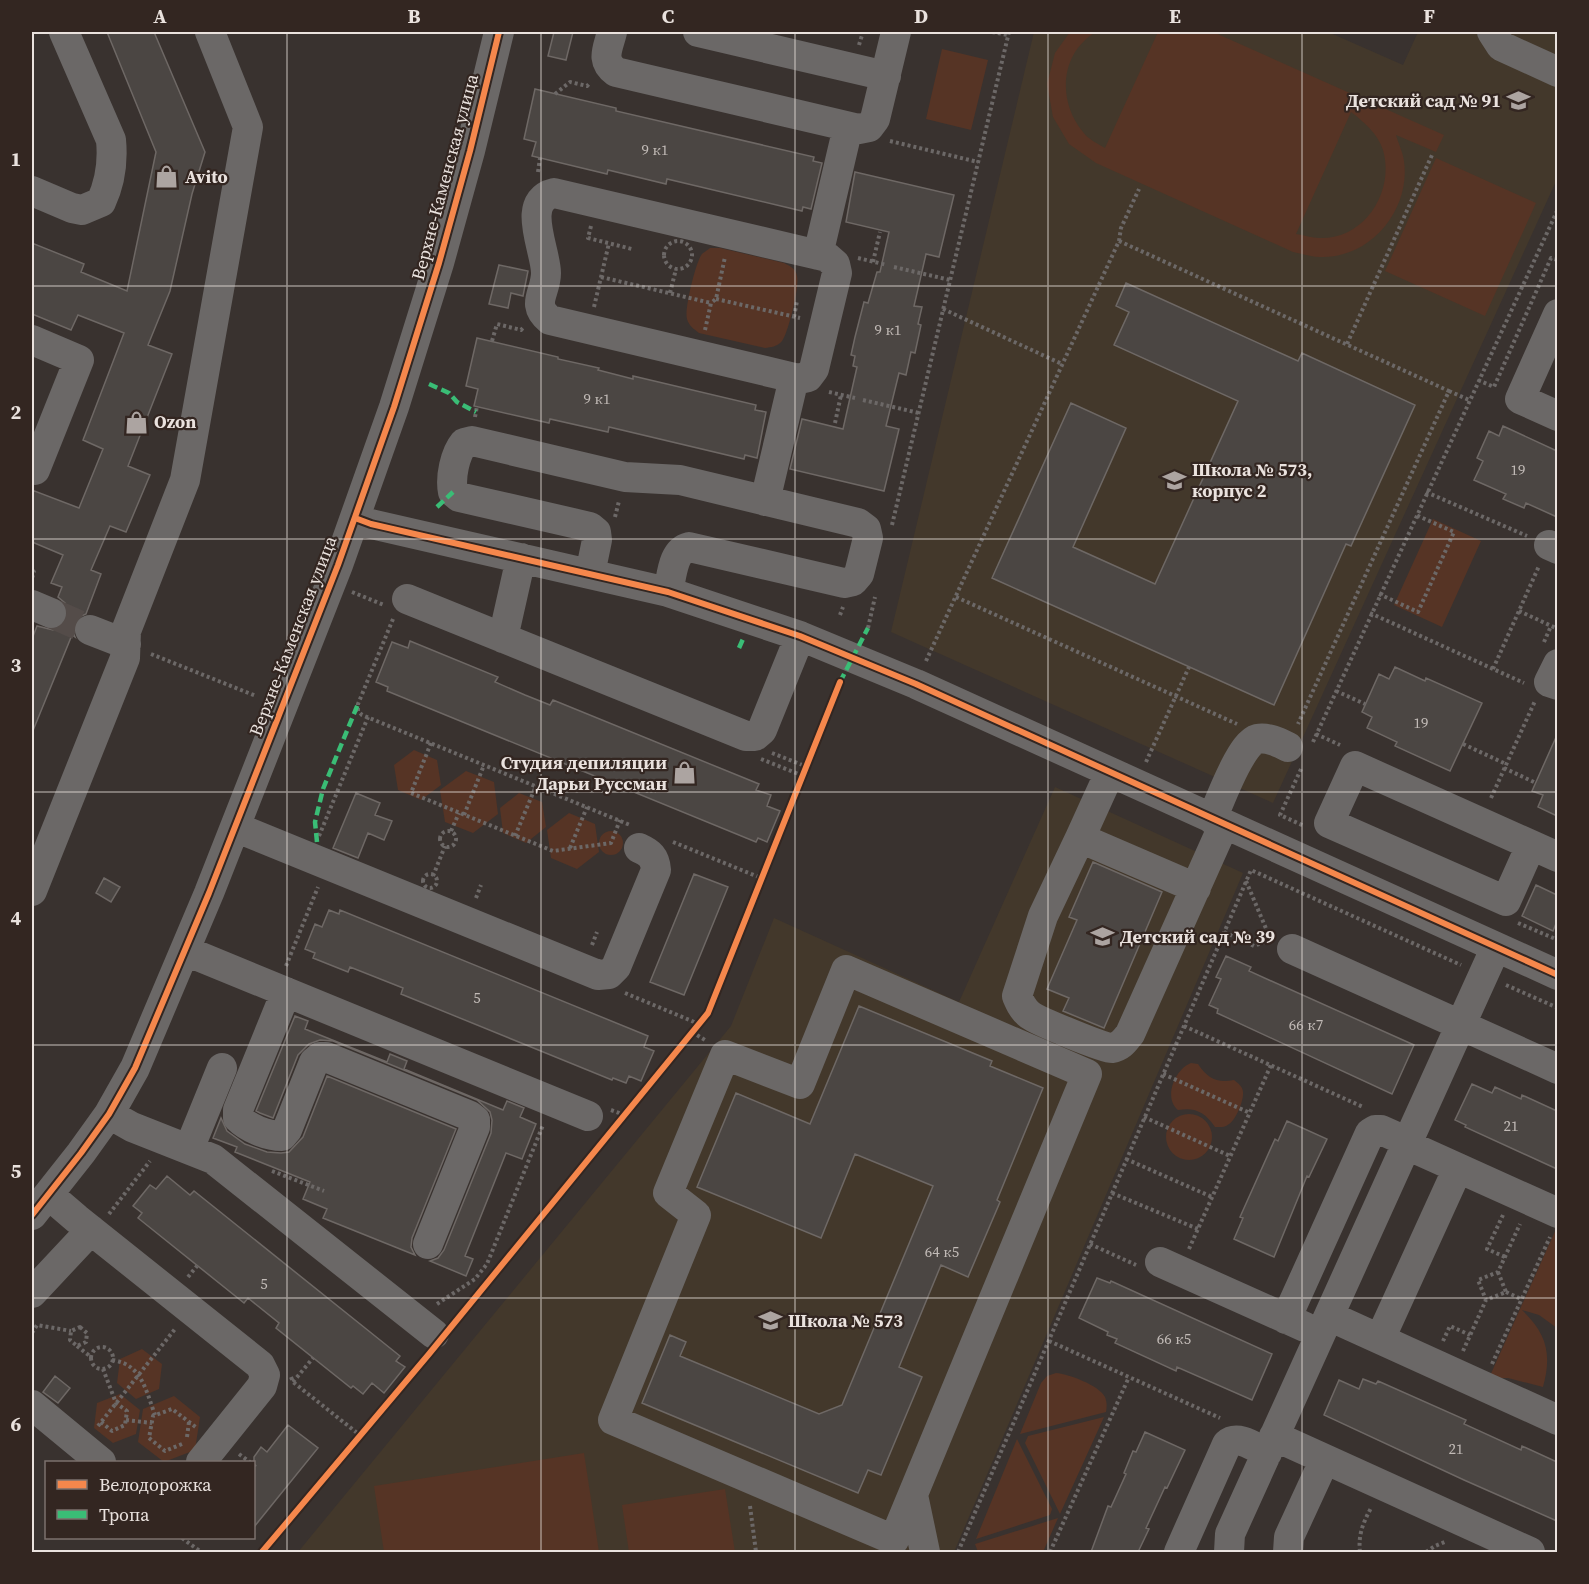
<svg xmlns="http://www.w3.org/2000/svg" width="1589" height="1584" viewBox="0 0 1589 1584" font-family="'Source Serif 4',serif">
<rect width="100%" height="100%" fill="#39322f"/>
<path fill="#43382b" d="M1034 32H1328L1403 65 1418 32H1557V179L1273 803 891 632Z
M1055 787 1243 873 954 1552H298L731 1026 774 918 959 1002Z"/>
<path fill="#563425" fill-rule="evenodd" d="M1070 32H1096C1060 53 1057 101 1083 132 1088 139 1098 144 1105 148L1158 32H1213L1444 135 1436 152 1396 135C1398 143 1403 152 1404 161 1411 210 1370 259 1320 257 1312 257 1302 254 1293 252L1096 163 1069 144 1053 117 1047 84 1055 53ZM1351 112C1364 122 1378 134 1383 150 1395 191 1365 240 1319 238 1312 238 1304 235 1296 234Z
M942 49 988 60 971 130 926 119Z
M1436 158 1536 203 1485 316 1385 271Z
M710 248H720L784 263C790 266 796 269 797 276 800 285 788 334 782 341 777 347 771 347 765 348L699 333C694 329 689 326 687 319 684 310 696 261 702 254 703 253 709 249 710 248Z
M1433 519 1481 541 1442 627 1394 605Z
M414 750 437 760 441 785 421 800 398 790 394 765Z
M466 771 494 782 498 814 473 833 445 822 440 790Z
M519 793 542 802 546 827 526 843 503 833 500 808Z
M569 813 595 824 599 852 577 869 551 858 547 830Z
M599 843a12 12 0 1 1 24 0a12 12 0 1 1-24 0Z
M1191 1063 1198 1064C1208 1079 1217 1083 1234 1080 1238 1083 1243 1087 1243 1092 1244 1100 1236 1120 1229 1124 1225 1128 1220 1127 1215 1127 1205 1112 1195 1107 1178 1110 1163 1098 1175 1069 1191 1063Z
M1166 1137a23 23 0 1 1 46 0a23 23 0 1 1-46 0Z
M1557 1227V1328L1539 1315 1522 1310C1547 1334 1552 1354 1543 1387L1508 1378H1489Z
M142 1349 162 1364 159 1389 136 1399 117 1383 120 1359Z
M1056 1373C1068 1374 1099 1385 1105 1397 1107 1402 1107 1406 1106 1412L1020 1434 1041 1383 1047 1376Z
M120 1394 140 1410 136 1434 113 1443 94 1428 97 1403Z
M174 1396 200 1417 195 1450 164 1462 138 1442 143 1409Z
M1104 1417 1060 1514 1025 1443 1028 1436Z
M1017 1439 1052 1509 1050 1515 976 1539Z
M584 1453 599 1552H384L374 1486Z
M725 1489 735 1552H629L622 1505Z
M1058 1518 1043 1552H978L975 1544Z"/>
<path fill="#4b4643" stroke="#6e6865" stroke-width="1.5" d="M107 32H154L205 152 192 194 170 291 148 345 172 354 128 466 150 475 126 532 110 526 91 570 101 574 86 614 79 617 74 623 73 632 75 637 72 635 32 733V639L37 626 53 630 62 626 67 620 68 611 65 603 58 597 62 587 51 583 63 555 32 542V490L79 508 103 449 83 440 124 333 78 315 71 330 32 314V243L84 264 81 272 127 291 156 152Z
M554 32H573L566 60 548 56Z
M535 89 616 108V111L814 157 813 161 822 163 811 209 803 207 802 211 667 179 666 184 608 170 607 174 532 156 536 142 524 139Z
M855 172 954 195 939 257 926 254 914 306 922 307 918 324 921 325 915 353 911 352 906 375 899 373 886 426 899 429 884 491 790 469 802 419 843 429 857 367 853 366 855 356 851 355 855 337 864 302 868 303 877 272H880L889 232 846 222Z
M499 265 528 271 523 296 511 293 508 308 489 304Z
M1126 283 1298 361 1302 353 1415 405 1351 546 1346 544 1274 705 992 578 1071 403 1126 428 1073 547 1155 584 1238 401 1114 345 1129 312 1116 306Z
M477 338 558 357V359L599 368 598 370 633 379V376L756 405 755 410 766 412 757 458 745 455 744 459 609 427 608 432 550 419 549 423 474 406 478 389 466 386Z
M1503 426 1557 451V517L1526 503 1524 508 1503 499 1506 494 1474 480 1483 461 1477 458 1489 431 1499 436Z
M410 641 498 677 495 682 525 695 550 705 553 700 759 784 756 790 771 795 767 806 780 811 767 842 758 838 756 842 387 691 388 687 376 682 392 642 408 648Z
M1395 667 1425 681 1426 678 1482 703 1450 771 1395 746 1397 742 1367 728 1372 717 1362 712 1379 674 1389 679Z
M1557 735V816L1538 807 1543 795 1532 791Z
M356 793 380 803 375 815 392 821 384 840 368 833 358 858 333 848Z
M1093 862 1162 892 1104 1028 1063 1011 1069 998 1047 989 1077 920 1069 917Z
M694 874 728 887 684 995 650 982Z
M104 878 120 887 111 902 96 893Z
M1536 885 1557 895V921L1553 931 1522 916Z
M329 910 339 914 340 910 648 1036 644 1047 654 1051 641 1081 629 1076 626 1083 613 1078 612 1080 401 994 403 988 350 967 348 972 313 958 315 953 305 949 315 924 322 927Z
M1226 956 1251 967 1249 971 1414 1045 1392 1094 1217 1013 1218 1009 1209 1005 1221 979 1216 977Z
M859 1006 992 1061 990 1066 1043 1088 997 1200 1000 1202 968 1277 941 1265 899 1367 922 1377 881 1475 868 1470 858 1493 642 1403 670 1335 686 1342 680 1356 819 1414 842 1405 933 1186 855 1154 821 1238 697 1187 736 1093 810 1124Z
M295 1016 308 1021 305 1029 387 1062 390 1054 407 1061 404 1069 503 1110 507 1101 524 1108 520 1117 536 1124 522 1159 506 1153 465 1256 473 1259 466 1276 430 1261 438 1258 444 1250 491 1133 492 1120 490 1112 477 1100 333 1041 320 1040 309 1044 298 1055 273 1118 260 1113 256 1111Z
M327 1076 456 1129 412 1238 411 1247 415 1255 323 1218 327 1209 303 1199 310 1182 235 1152 237 1147 213 1138 221 1118 227 1131 245 1144 267 1152 281 1153 289 1152 303 1137Z
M1472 1084 1492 1093 1495 1087 1521 1099 1522 1095 1557 1111V1169L1465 1127 1466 1125 1455 1120Z
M1287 1121 1327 1139 1309 1177 1307 1176 1274 1257 1234 1239 1243 1218 1240 1217 1275 1139 1278 1141Z
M167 1176 190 1195 194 1191 400 1356 396 1361 405 1367 384 1393 372 1383 363 1394 353 1386 351 1388 276 1328 279 1323 248 1298 244 1303 138 1218 142 1213 133 1206 150 1185 156 1189Z
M1097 1278 1110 1283 1111 1281 1272 1354 1252 1400 1177 1367 1176 1371 1115 1343 1117 1339 1107 1335 1108 1332 1079 1318Z
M55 1376 70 1388 58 1403 43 1392Z
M1363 1379 1376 1384 1378 1381 1466 1420 1464 1424 1521 1450 1522 1446 1557 1462V1521L1464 1480 1324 1415 1339 1380 1359 1389Z
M288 1425 318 1448 254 1527V1457L261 1447 267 1452Z
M1145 1432 1185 1450 1167 1488 1165 1487 1146 1528 1149 1529 1138 1552H1091L1108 1506 1111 1507 1126 1474 1124 1473 1133 1451 1136 1452Z"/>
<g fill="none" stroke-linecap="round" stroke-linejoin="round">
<path stroke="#544c49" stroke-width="30" stroke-dasharray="30 15" stroke-linecap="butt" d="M51 613 90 630"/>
<path stroke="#6c6867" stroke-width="4" stroke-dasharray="3 3" stroke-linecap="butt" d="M992 32 1008 35
M859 45 863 32
M555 94 570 82 587 86 590 83
M890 141 978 162
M538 172 540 158
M591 226 588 238 632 249
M1119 241 1449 391 1298 724
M664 255a14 14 0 1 1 28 0a14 14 0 1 1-28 0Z
M858 258 887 265
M873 262 880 232
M894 267 950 280
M601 277 711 303
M670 293 676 269
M716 299 800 318
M594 307 609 243
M943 309 1062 364
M794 317 797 301
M705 330 711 303 716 299 725 257
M492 341 497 324 521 330 524 327
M1347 344 1432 155
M1478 380 1494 387 1551 258 1558 260
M1449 391 1469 400
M829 392 855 398
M863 400 919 413
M475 417 477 406
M835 423 841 395
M1426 492 1527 536
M615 517 619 501
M892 525 1009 32
M32 570 34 572 32 578
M352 592 384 605
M1379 594 1418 612 1454 532 1416 515
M956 597 1237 724
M1519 611 1558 629
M1370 613 1524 683
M840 615 843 607
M393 619 358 704V711L362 715 630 825
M868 628 875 597
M1544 642 1551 626
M151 654 256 696
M926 661 1119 241 1121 228 1139 189
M1493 669 1539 566
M1336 691 1365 704
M1316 734 1340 745
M1313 742 1558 209
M431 743 411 793 553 851 611 843 620 820
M1463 744 1506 764
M772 753 805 766
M761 759 801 775
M1146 762 1189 667
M1504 768 1536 783
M1301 769 1280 815 1304 826
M1491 798 1535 701
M464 815 484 765
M440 839a8 8 0 1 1 16 0a8 8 0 1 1-16 0Z
M451 831 459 813
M319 836 368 717
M515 836 536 786
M673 842 761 878
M570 848 587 807
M423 881a7 7 0 1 1 14 0a7 7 0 1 1-14 0Z
M433 876 445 846
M1246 881 1270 938
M476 898 481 885
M1518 923 1558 940
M1224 932 1254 946 1267 941
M592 945 597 932
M286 966 318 887
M1506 985 1558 1008
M625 993 699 1024
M1184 1026 1363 1107
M692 1032 705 1040
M1163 1074 1250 1113
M611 1110 625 1115
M1144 1117 1230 1156
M1126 1159 1212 1197
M272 1171 324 1191
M1112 1193 1198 1229
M109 1214 150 1161
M1503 1215 1487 1249 1505 1257
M1090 1244 1136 1265
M1189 1249 1271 1065
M1498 1272 1506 1292 1486 1300 1478 1280 1498 1272 1520 1224
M188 1277 197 1266
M1506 1292 1521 1299
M437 1304 475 1279 487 1264 543 1125
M455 1322 708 1013 840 682
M80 1327 87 1333 86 1342 77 1346 70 1340 71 1331Z
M32 1333 37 1325 71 1331
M1049 1341 1220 1418
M1443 1341 1450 1326 1470 1335
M77 1346 91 1357
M91 1358a11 11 0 1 1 22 0a11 11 0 1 1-22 0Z
M1463 1351 1486 1300
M112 1360C142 1364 146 1391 155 1415
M1492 1364 1550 1237
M291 1377 293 1382 361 1436
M293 1382 313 1358
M126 1420 152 1423
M101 1422 112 1431 125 1425 127 1411 116 1403 103 1369
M98 1426 175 1329
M187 1437 189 1422
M182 1444 165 1451 149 1438 153 1416 172 1409 197 1428
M239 1454 250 1462
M254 1465 255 1467
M750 1506 756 1552
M182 1538 201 1552
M262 1552 426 1358
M958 1552 1251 870 1461 965
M1050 1552 1129 1377
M1360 1552C1358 1535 1363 1523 1371 1508
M1426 1552 1435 1546 1447 1541"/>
<path stroke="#6b6867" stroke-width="30" d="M612 32C608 49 600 60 616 72L859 129 869 127 875 119 896 32
M698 32 886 76
M1492 32 1501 46 1558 72
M32 191 72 208 82 210 101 202C110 183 113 161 111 140L64 32
M554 193 827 257 835 264 837 273 814 369 808 377 799 379 550 320C530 304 546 293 546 273 546 250 520 201 554 193Z
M818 255 848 127
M1558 314 1520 399 1558 416
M32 340 79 360 35 470 32 469
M765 501 794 378
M355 518 371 524 668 592 800 636 916 684 1558 975
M1549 545 1558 549
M590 574 597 540 596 532 590 527 459 497 453 492C450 477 455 454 464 443L472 441 625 477 680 480 858 523 866 529 868 538 859 574 853 581 844 583 689 547C672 551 672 577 668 592
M407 599 746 736H755L762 730 800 636
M32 605 51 613
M90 630 126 644
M503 638 521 558
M1558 664 1549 682 1558 685
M1212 819C1219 803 1241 743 1257 739 1268 737 1278 742 1288 747
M235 827 598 975 609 974 616 967 656 870C655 857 650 853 639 848
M1080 838 1110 772
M1531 845 1506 901 1329 823 1355 766 1558 857
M1196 888 1080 838 1043 916 1017 996C1020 1003 1023 1010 1030 1015 1038 1021 1103 1048 1112 1048 1121 1047 1125 1040 1130 1034L1224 824
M32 891 125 658 126 631 185 480 248 127 210 32
M1292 949 1558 1069
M186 951 588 1116
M846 970 1087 1074 894 1540 613 1420 696 1215 668 1193 725 1055 800 1084Z
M286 992 238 1110V1118C248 1128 267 1136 282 1136L287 1130 314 1062 320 1057H326L470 1116 475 1120V1127L428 1244
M109 1114 132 1127 213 1159 434 1334
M1407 1145 1558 1213
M189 1149 222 1068
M49 1195 77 1219 260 1365 265 1375 262 1386 201 1462
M32 1215 81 1153 109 1114 135 1068 209 893 338 565 394 407 439 263 470 151 499 32
M1160 1262 1305 1327
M32 1293 91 1230
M1329 1316 1558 1420
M1286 1319 1370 1133 1375 1130H1381L1408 1142
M1380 1339 1458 1168
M32 1405 101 1462
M1274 1436 1530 1552
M913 1495 925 1552
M1179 1552 1227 1444C1238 1434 1256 1448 1267 1453
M1229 1552 1230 1534 1496 947
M1288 1552 1289 1537 1325 1459"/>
<path stroke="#3abd76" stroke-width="4.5" stroke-dasharray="9 4.5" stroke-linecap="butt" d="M429 384 449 393 457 402 476 412
M437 507 453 492
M739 648 743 639
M840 682 868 628
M317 842 315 822 323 789 358 704"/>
<defs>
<path id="cycleway" d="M355 518 371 524 668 592 800 636 916 684 1558 975
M32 1215 81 1153 109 1114 135 1068 209 893 338 565 394 407 439 263 470 151 499 32
M262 1552 429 1354 708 1013 840 682"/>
</defs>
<use href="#cycleway" stroke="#332621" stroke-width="10"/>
<use href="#cycleway" stroke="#f5874c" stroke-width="6"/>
</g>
<path fill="none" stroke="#eae2de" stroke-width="1.5" stroke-opacity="0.55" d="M287 32V1552M541 32V1552M795 32V1552M1048 32V1552M1302 32V1552M32 286H1558M32 539H1558M32 792H1558M32 1045H1558M32 1298H1558"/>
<defs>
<symbol id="school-bare" viewBox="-9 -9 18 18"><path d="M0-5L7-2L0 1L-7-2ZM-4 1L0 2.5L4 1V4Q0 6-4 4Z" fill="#aca4a1" stroke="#332621" stroke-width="2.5" paint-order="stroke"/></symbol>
<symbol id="shop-bare" viewBox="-9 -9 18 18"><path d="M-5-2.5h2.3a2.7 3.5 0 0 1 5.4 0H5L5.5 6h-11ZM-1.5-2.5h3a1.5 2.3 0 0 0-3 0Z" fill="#aca4a1" stroke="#332621" stroke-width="2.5" paint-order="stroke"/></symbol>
</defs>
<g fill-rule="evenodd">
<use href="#school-bare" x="1502" y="84" width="33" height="33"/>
<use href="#shop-bare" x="150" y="160" width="33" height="33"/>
<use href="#shop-bare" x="120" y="406" width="33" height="33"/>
<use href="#school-bare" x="1158" y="464" width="33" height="33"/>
<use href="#shop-bare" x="668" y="756" width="33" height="33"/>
<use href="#school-bare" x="1086" y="920" width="33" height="33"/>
<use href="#school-bare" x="754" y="1304" width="33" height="33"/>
</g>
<g text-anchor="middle" stroke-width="4.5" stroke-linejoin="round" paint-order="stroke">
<g font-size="15" fill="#c2bbb7">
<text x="655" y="155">9 к1</text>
<text x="888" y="335">9 к1</text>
<text x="597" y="404">9 к1</text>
<text x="1518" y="475">19</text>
<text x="1421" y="728">19</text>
<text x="477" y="1003">5</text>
<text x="1306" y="1030">66 к7</text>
<text x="1511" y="1131">21</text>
<text x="942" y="1257">64 к5</text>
<text x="264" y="1289">5</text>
<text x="1174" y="1344">66 к5</text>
<text x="1456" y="1454">21</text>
</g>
<g font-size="18" font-weight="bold" fill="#eae2de" stroke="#332621" text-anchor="start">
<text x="1501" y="107" text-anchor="end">Детский сад № 91</text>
<text x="185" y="183">Avito</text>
<text x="154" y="428">Ozon</text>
<text x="1192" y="476">Школа № 573,<tspan x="1192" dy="21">корпус 2</tspan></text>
<text x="667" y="769" text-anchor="end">Студия депиляции<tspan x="667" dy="21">Дарьи Руссман</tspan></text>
<text x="1120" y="943">Детский сад № 39</text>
<text x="788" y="1327">Школа № 573</text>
</g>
<g font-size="18" fill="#eae2de" stroke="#332621">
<text transform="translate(445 177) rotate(-75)" y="6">Верхне-Каменская улица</text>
<text transform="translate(293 636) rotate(-69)" y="6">Верхне-Каменская улица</text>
</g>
</g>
<rect width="1589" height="1584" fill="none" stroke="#332621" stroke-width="66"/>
<rect x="45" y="1461" width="210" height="78" fill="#332621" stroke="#7c716d" stroke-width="1.5"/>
<rect x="57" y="1480" width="30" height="9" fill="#f5874c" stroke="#7c716d" stroke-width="1.5"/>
<text x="99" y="1491" font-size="18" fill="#eae2de">Велодорожка</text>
<rect x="57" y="1510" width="30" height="9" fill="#3abd76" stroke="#7c716d" stroke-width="1.5"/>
<text x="99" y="1521" font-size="18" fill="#eae2de">Тропа</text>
<rect x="33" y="33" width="1523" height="1518" fill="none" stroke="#eae2de" stroke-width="2"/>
<g font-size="20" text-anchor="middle" font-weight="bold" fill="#eae2de">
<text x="160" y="23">A</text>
<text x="414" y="23">B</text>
<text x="668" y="23">C</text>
<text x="921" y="23">D</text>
<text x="1175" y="23">E</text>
<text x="1429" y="23">F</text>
<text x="16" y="166">1</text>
<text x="16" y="419">2</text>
<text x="16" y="672">3</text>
<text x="16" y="925">4</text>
<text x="16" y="1178">5</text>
<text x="16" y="1431">6</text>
</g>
</svg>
